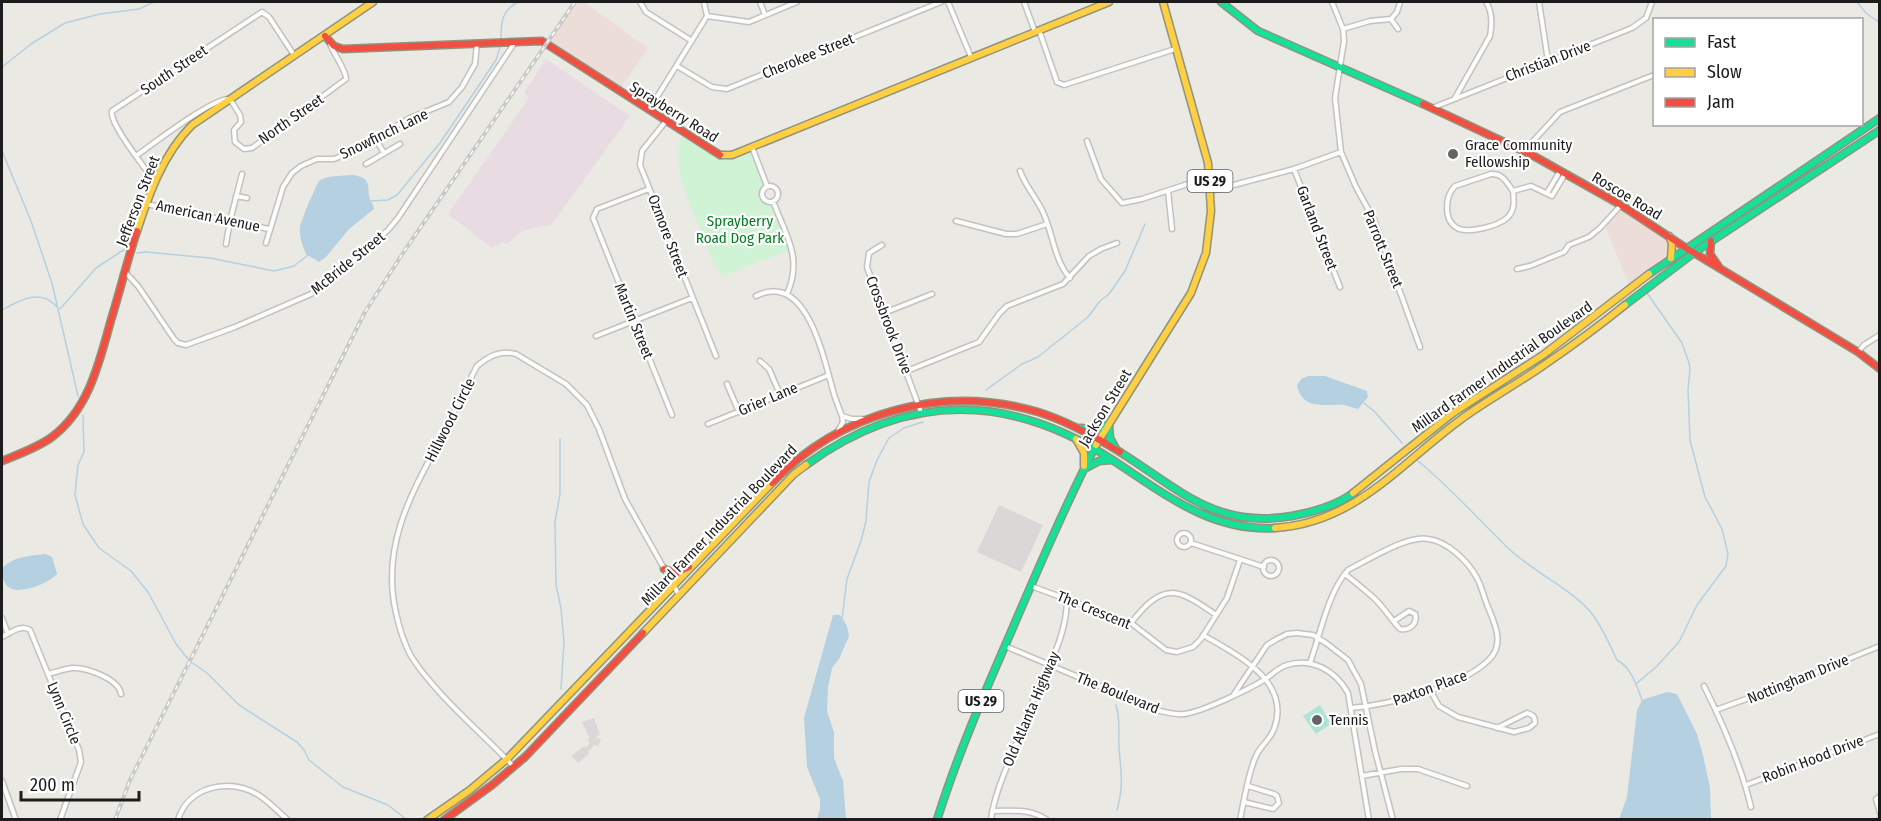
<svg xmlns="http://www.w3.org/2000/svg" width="1881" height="821" viewBox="0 0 1881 821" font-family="'Fira Sans Condensed',sans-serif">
<rect width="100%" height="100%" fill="#eae9e4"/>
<path fill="#d9d8d6" d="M999 505 1043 525 1021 572 977 552Z
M594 718 600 734 596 737 601 739 598 746 594 745 588 752 589 754 578 763 571 756 584 746 586 748 590 743 588 742 589 737 582 722Z"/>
<path fill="#edddd8" d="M572 2H584L648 48 618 92 546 43Z
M1621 205 1684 245 1630 287 1605 226Z"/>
<path fill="#e8dce2" d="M546 59 630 116 552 224 522 231 507 244 502 242 492 248 448 214 529 98 524 93Z"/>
<path fill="#d0f3d5" d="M681 137 725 160 749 152 752 156 763 185 759 195 762 202 771 206 789 250 723 276 714 264 682 184 678 157Z"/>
<path fill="#ace5d5" d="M1320 705 1331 724 1316 734 1303 716Z"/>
<path fill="#b5d0e0" d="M353 175C369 178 368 182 369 195 369 201 374 204 374 209L349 229 326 257 319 262 306 254C303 247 299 236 300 227 301 221 317 182 320 180 329 175 343 176 353 175Z
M1308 376H1325L1367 391 1368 397 1358 409C1353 408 1349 406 1344 405 1325 403 1304 412 1297 386L1301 379Z
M46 554 52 557 57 574C50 583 23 593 12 589 4 586 1 575 2 568 15 556 29 556 46 554Z
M833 615H840L847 626 849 636 839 659 832 668 828 688 827 711 834 732V758L843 781 846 819H817L820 809V799L807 767 804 718Z
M1667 692 1677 694 1697 734 1703 755 1710 788 1711 819H1619L1627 797 1637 711 1642 700Z"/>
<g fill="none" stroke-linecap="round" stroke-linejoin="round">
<path stroke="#b5d0e0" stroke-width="1.5" d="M1857 2 1866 13 1880 23
M501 38C501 22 502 10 518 2
M2 67 31 44 65 23 100 14 139 9 154 2
M2 151 31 221 52 283 78 396
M371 201 388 200 397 195 440 143 496 60 501 44
M137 253 146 252 210 258 274 271 294 266 308 255
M60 309 96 268 125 249
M2 310C20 300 41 288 57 307
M986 390 1022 364 1038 357 1088 317 1100 301 1109 294 1125 271 1145 224
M1364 403 1374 411 1402 443
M83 415 84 452 78 465 75 495 83 524 99 548 131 571 148 592 176 644 188 659
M560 439V494L555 522 556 585 561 608 564 642 561 689
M1418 461C1450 487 1477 518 1507 547 1532 572 1572 588 1593 615 1603 629 1610 645 1617 660 1631 667 1637 686 1642 700
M842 619 847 579 861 541 866 521 869 482 877 460 889 438 904 428 923 422
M191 662 207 673 239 705 297 742 304 750 309 760 343 787 388 805 407 820
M1636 684 1657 666 1679 642 1697 605 1726 566 1728 554 1722 529 1705 497 1690 440 1688 390 1690 369 1689 363 1682 343 1647 293
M1116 705C1121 721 1118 733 1119 748 1121 774 1124 784 1117 810"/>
<defs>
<path id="street" d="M640 2 646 12 692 41
M704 2 707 16
M760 2 765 15
M948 2 971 57
M1024 2 1035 32
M1332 2 1343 29 1344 41 1335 98 1341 152 1356 187 1374 220 1420 347
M1539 2 1548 61
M707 16 749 22 797 2
M1391 19 1398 29
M1343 29 1370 21 1391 19 1397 12 1400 2
M1039 30 1057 82 1064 85 1175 49
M677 66 712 87 727 89 941 2
M1455 98 1490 36C1492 25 1492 11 1486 2
M1432 108 1632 28 1646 18 1652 2
M649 110 707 16
M666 121 642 151 640 165 716 356
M375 138 384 153
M1087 141 1101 179 1122 203 1142 199 1209 177
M752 147 767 186
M1524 151 1560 112 1654 75
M136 156C153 144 215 96 230 99L240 115 241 122 234 130 235 142 244 149 252 148 346 79C346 69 334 55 330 44
M366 164 400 144
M1294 169 1340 287
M1020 171C1025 185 1034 195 1041 208 1053 230 1053 259 1070 278
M155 182C146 169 109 124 112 111L262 12 269 17 294 55
M762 194a8 8 0 1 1 16 0a8 8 0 1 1-16 0Z
M649 189 597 209 593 218 672 415
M1168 191 1172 229
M1211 191 1294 169 1341 152
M1513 191C1507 183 1503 173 1491 174L1455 186C1445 196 1443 220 1457 228 1468 234 1498 226 1507 218 1515 211 1514 201 1513 191L1531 186 1552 196 1565 174
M1547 193 1560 171
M236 196 247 198
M773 201C786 236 803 258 787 294
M146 204 269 229
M956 221 1006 234H1017L1047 224
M266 243 283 187 292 173 301 166 317 159H334L349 153 410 118 449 102 462 87 475 64 477 43
M226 244 230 221 242 174
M882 245 869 253 867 267 921 412
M1517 269 1530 266 1564 252 1569 245 1589 237 1600 228 1621 205
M125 272 138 286 174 339 178 343 186 345 235 327 311 294 328 283 388 230 398 218 515 42
M756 296C808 270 824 361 834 394 836 401 839 408 842 416
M884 313 932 294
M596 336 692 298
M1858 352 1864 345 1880 335
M760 361 769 369 780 394
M907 371 979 342 999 314 1007 306 1063 284 1089 256 1101 249 1117 243
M727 384 739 412
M708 424 829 375
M838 431 843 422 842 416 852 419H863
M1177 540a7 7 0 1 1 14 0a7 7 0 1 1-14 0Z
M1191 543 1264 567
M1263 568a8 8 0 1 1 16 0a8 8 0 1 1-16 0Z
M1345 574C1355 582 1365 590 1375 599 1384 608 1391 619 1400 629 1410 631 1418 623 1415 614L1409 611 1394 621
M1031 586 1131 623 1166 650 1177 652 1193 647 1201 639 1227 598 1240 560
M2 618 8 634
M1131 623C1163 582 1177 587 1216 615
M1203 635C1237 655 1292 681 1274 729 1270 740 1260 746 1256 756 1248 773 1244 801 1240 820
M2 637C10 633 21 624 30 630L79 750 81 762 60 820
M1005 646 1156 710C1165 712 1174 715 1184 714 1202 712 1247 690 1264 680 1272 675 1277 668 1287 665 1312 657 1336 671 1348 693L1369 820
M1310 663C1320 635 1328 592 1348 570 1368 560 1407 535 1428 539 1447 541 1468 561 1477 578 1482 587 1484 598 1488 607 1494 622 1503 640 1493 655 1471 685 1387 705 1351 708
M48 674C56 672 64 669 72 668 86 667 119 679 121 694
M1704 686C1723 724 1741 765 1751 807
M1430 690 1439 706 1458 717 1514 732 1529 728 1535 723C1535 716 1533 715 1527 713L1497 728
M1234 694 1267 645 1277 639 1287 634 1297 633 1313 635 1326 643 1348 660 1361 684 1375 751 1393 820
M1716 710 1782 686 1880 646
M514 767C483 734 434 693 411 656 404 643 399 627 396 613 381 547 410 496 440 440 452 415 464 391 477 366 489 356 500 350 516 354L566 384 587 405 599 429 625 499 679 595
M1362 776 1401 769H1418L1467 786
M2 781 16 820
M1746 785 1880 734
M1880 796 1876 799 1880 813
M1244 802 1273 809 1279 803 1277 796 1274 794 1248 786
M992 811C1012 811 1030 808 1047 820
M178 820C188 787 227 778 255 793 267 799 277 811 288 820
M991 820C994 795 1005 772 1014 749 1020 732 1026 715 1034 698 1049 664 1067 636 1067 598
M1879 820 1880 819"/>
<path id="fast" d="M1221 2 1258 31 1423 104
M1649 274 1880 118
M1625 305 1695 252 1880 130
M1080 428 1093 429 1109 425 1110 438 1116 449
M1120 452C1180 490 1216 529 1292 516 1313 512 1336 506 1353 493
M806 465C905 393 1008 392 1111 459 1162 492 1210 532 1275 528
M1084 469 1099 461 1111 460
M937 820C957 756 984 694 1011 632 1038 569 1065 506 1096 445"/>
<path id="slow" d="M720 155H732L1109 2
M137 231C149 194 163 154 192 125L373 2
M1669 236 1672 243 1671 258
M1076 439 1084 453V466
M1096 445 1191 293 1206 253 1211 211 1208 163 1163 2
M1353 493 1453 413 1543 355 1649 274
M1275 528C1355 523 1400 464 1460 420 1487 400 1517 384 1544 365 1572 346 1599 326 1625 305
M643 633 794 474 806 465
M427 820 470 790 507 759 772 483"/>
<path id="jam" d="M325 36 334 46 343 49 542 41 720 155
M1423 104 1532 155 1621 205 1686 248 1858 352 1880 369
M1711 241 1710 254 1719 267
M2 461C19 454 37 448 52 437 89 409 99 363 111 320 120 291 127 261 137 231
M772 483C840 412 943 384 1038 412 1067 421 1094 436 1120 452
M664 569 676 573 689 567
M444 820 492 785 525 757 643 633"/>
</defs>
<use href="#street" stroke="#c3c2c0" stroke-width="7"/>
<use href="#fast" stroke="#8f947c" stroke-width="9"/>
<use href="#slow" stroke="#8f947c" stroke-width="9"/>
<use href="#jam" stroke="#8f947c" stroke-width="9"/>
<use href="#street" stroke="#fcfcfb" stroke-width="4"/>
<use href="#fast" stroke="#16e098" stroke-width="6"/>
<use href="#slow" stroke="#ffcf43" stroke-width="6"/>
<use href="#jam" stroke="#f24e42" stroke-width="6"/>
<defs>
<path id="rail" d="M115 820 130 780 365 312 405 250 575 2"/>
</defs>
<use href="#rail" stroke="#c9c9c8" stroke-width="4"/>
<use href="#rail" stroke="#fff" stroke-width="1.5" stroke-dasharray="4.5" stroke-linecap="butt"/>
</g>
<g fill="#646462" stroke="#fff" stroke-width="2">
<circle cx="1453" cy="154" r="6"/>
<circle cx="1317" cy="720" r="6"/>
</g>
<g text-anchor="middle" stroke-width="4.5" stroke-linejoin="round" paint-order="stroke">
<g fill="#fff" stroke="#606060" stroke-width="1.5">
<rect x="1187.5" y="170" width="45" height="22" rx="4.5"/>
<rect x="958.5" y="690" width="45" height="22" rx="4.5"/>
</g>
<g font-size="14" font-weight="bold" fill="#1c1c1c">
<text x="1210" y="186">US 29</text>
<text x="981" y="706">US 29</text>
</g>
<g font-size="15" fill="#1c1c1c" stroke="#fff">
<text transform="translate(808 56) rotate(-22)" y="5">Cherokee Street</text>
<text transform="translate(1548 61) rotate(-21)" y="5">Christian Drive</text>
<text transform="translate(174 70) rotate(-34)" y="5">South Street</text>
<text transform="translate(674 112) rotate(32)" y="5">Sprayberry Road</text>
<text transform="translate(291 119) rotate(-35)" y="5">North Street</text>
<text transform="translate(384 134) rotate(-26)" y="5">Snowfinch Lane</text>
<text transform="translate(1627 196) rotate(31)" y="5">Roscoe Road</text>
<text transform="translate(138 201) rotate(-69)" y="5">Jefferson Street</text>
<text transform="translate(208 216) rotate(12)" y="5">American Avenue</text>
<text transform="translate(1317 228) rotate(69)" y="5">Garland Street</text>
<text transform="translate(668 236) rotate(69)" y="5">Ozmore Street</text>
<text transform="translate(1383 249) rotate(68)" y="5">Parrott Street</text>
<text transform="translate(348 263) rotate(-39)" y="5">McBride Street</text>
<text transform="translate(634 321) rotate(68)" y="5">Martin Street</text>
<text transform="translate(889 325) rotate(69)" y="5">Crossbrook Drive</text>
<text transform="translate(1502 367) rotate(-35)" y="5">Millard Farmer Industrial Boulevard</text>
<text transform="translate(768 399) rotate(-23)" y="5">Grier Lane</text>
<text transform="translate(1105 408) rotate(-59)" y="5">Jackson Street</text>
<text transform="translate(450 420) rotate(-63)" y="5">Hillwood Circle</text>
<text transform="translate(719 525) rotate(-46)" y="5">Millard Farmer Industrial Boulevard</text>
<text transform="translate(1094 610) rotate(22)" y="5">The Crescent</text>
<text transform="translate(1798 679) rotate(-22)" y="5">Nottingham Drive</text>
<text transform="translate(1430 688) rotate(-20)" y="5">Paxton Place</text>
<text transform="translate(1118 693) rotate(22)" y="5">The Boulevard</text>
<text transform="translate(1031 709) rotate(-67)" y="5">Old Atlanta Highway</text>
<text transform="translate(64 713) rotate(68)" y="5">Lynn Circle</text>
<text transform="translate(1813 759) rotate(-21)" y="5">Robin Hood Drive</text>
</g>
<g font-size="15" fill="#1c1c1c" stroke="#fff" text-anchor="start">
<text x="1465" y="150">Grace Community<tspan x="1465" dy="17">Fellowship</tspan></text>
<text x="1329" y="725">Tennis</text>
</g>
<g font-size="15" fill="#067d21" stroke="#fff">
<text x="740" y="226">Sprayberry<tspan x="740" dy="17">Road Dog Park</tspan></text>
</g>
</g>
<rect width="1881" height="821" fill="none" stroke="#1c1c1c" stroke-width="6"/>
<rect x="1653" y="18" width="210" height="108" fill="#ffffff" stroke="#a4a4a4" stroke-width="1.5"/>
<rect x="1665" y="38" width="30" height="9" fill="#16e098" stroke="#a4a4a4" stroke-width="1.5"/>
<text x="1707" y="48" font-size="18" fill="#1c1c1c">Fast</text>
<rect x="1665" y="68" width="30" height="9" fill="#ffcf43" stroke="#a4a4a4" stroke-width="1.5"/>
<text x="1707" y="78" font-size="18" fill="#1c1c1c">Slow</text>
<rect x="1665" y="98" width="30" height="9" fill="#f24e42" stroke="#a4a4a4" stroke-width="1.5"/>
<text x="1707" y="108" font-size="18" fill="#1c1c1c">Jam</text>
<path d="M21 791v9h118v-9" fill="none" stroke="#1c1c1c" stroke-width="3"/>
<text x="30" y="791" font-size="18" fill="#1c1c1c" stroke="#ffffff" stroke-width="4.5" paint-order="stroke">200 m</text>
</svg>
